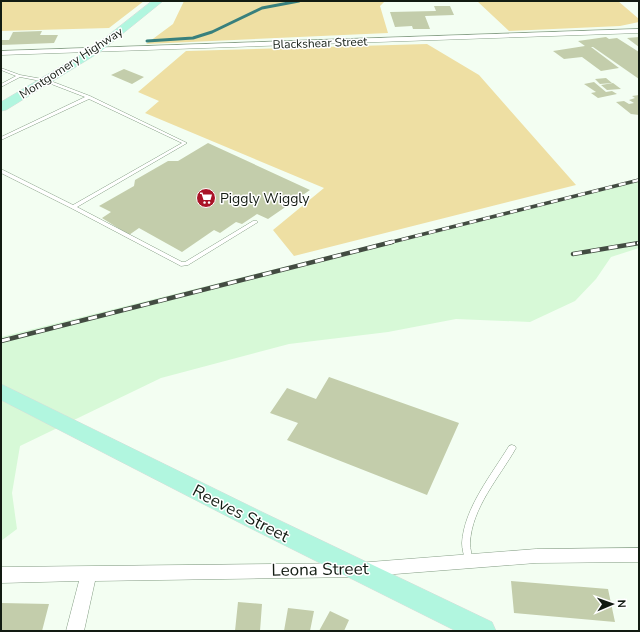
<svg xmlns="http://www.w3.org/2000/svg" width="640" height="632" viewBox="0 0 640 632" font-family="'Nunito Sans',sans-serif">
<rect width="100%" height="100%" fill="#f3fef2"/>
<path fill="#d7f9d7" d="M639 179V248L611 257 596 279 575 301 530 322 456 319 388 332 289 344 161 378 20 446 12 493 17 529 1 541V337Z"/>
<path fill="#eedfa3" d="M1 1H144L109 28 1 31Z
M184 1H385L380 6 388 33 146 44 173 24Z
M477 1H618L639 19V22L620 26 509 31Z
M427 44 479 75 576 185 294 256 273 230 324 188 145 113 159 101 138 92 186 51Z"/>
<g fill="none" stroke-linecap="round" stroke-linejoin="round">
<path stroke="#38807d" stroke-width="3" d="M147 41 193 38 212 32 262 8 299 1"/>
</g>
<path fill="#c3cdab" d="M434 6H450L454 15 425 16 430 29H413L412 26 395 27 390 12 436 11Z
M42 31 40 35H58L54 43 1 45 2 40H9L13 32Z
M606 37 609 39 617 38 639 52V79L593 47H591L619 68 601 71 582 57 564 59 553 51 585 46 578 41Z
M639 37V47L627 38Z
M124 69 144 77 132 84 111 75Z
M606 78 612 83 600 84 595 79Z
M594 82 606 92 612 91 617 94 598 98 591 93 596 92 584 84Z
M613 83 621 89 607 90 601 85Z
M639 95V115L631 114 616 102 624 101 629 104 634 103 629 100 635 98 632 96Z
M208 143 310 190 268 219 257 214 242 224 236 222 220 233 214 230 182 252 139 228 129 235 102 218 111 212 99 206 134 186 135 180 168 161H178Z
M329 377 459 423 427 495 287 440 298 423 270 413 287 388 316 399Z
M511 581 608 589 615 622 514 613Z
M238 602 262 604 260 631H235Z
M1 603 49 604 42 631H1Z
M288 608 314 611 310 631H284Z
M330 611 349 620 344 631H319Z"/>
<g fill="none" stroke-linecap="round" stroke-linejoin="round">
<defs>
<path id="lane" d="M1 68 20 75 48 80 90 96 187 143 77 207 182 262H185L253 221H257L258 222 188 265 181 266 71 208 1 173V170H3L73 205 182 143 89 99 1 140V137L85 97 46 82 20 77 1 87V84L16 76 1 70Z
M512 445 515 446 516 448C499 478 472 507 470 543 470 549 472 555 473 561L472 564 469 565 466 564 465 561C464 555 462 549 462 543 464 508 492 474 509 446Z"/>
<path id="street" d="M639 29V33L1 55V51Z
M639 548V562L536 563 357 577 95 581 84 631H66L79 581 1 583V567L357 563 536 549Z"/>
<path id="primary" d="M152 1H163L100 52 6 110 1 111V102L92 48Z
M1 384 262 512 492 622 496 631H456L246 526 1 400Z"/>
</defs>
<use href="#lane" stroke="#859e85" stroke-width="1"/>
<use href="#street" stroke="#859e85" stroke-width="1"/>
<use href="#primary" stroke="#d9dbd9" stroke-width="1"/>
<use href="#lane" fill="#fff" fill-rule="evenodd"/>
<use href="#street" fill="#fff" fill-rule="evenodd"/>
<use href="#primary" fill="#b1f6df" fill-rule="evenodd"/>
<defs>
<path id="rail-far1" d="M388 243 639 180
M637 243H639"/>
<path id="rail" d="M573 254 639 243
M1 341 392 242"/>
</defs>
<use href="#rail-far1" stroke="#434c42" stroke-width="3.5"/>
<use href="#rail" stroke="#434c42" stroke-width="4.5"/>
<use href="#rail-far1" stroke="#fff" stroke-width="2.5" stroke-dasharray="7" stroke-linecap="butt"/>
<use href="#rail" stroke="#fff" stroke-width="3" stroke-dasharray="9" stroke-linecap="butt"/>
</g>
<defs>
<symbol id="supermarket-disc" viewBox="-11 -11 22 22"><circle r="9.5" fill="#a91327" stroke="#fff"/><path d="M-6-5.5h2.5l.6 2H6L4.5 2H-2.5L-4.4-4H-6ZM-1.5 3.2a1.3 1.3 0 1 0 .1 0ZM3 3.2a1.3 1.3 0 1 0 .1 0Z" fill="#fff"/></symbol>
</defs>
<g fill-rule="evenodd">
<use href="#supermarket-disc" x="195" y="187" width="22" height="22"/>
</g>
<g text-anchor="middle" stroke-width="3" stroke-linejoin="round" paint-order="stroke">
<g font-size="12" fill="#121b12" stroke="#fff">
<text transform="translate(320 43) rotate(-2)" y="4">Blackshear Street</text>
<text transform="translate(71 63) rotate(-33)" y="4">Montgomery Highway</text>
</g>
<g font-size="14" fill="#121b12" stroke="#fff" text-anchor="start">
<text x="220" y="203">Piggly Wiggly</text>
</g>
<g font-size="17" fill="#121b12" stroke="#fff">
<text transform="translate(241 513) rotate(27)" y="6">Reeves Street</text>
<text transform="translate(320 569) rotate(-1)" y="6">Leona Street</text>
</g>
</g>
<rect width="640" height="632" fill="none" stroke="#121b12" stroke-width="4"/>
<g transform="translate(612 604) rotate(88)" stroke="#ffffff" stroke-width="3" paint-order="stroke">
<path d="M0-3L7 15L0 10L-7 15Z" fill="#121b12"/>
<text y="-6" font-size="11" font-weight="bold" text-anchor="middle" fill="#121b12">N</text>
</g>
</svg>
